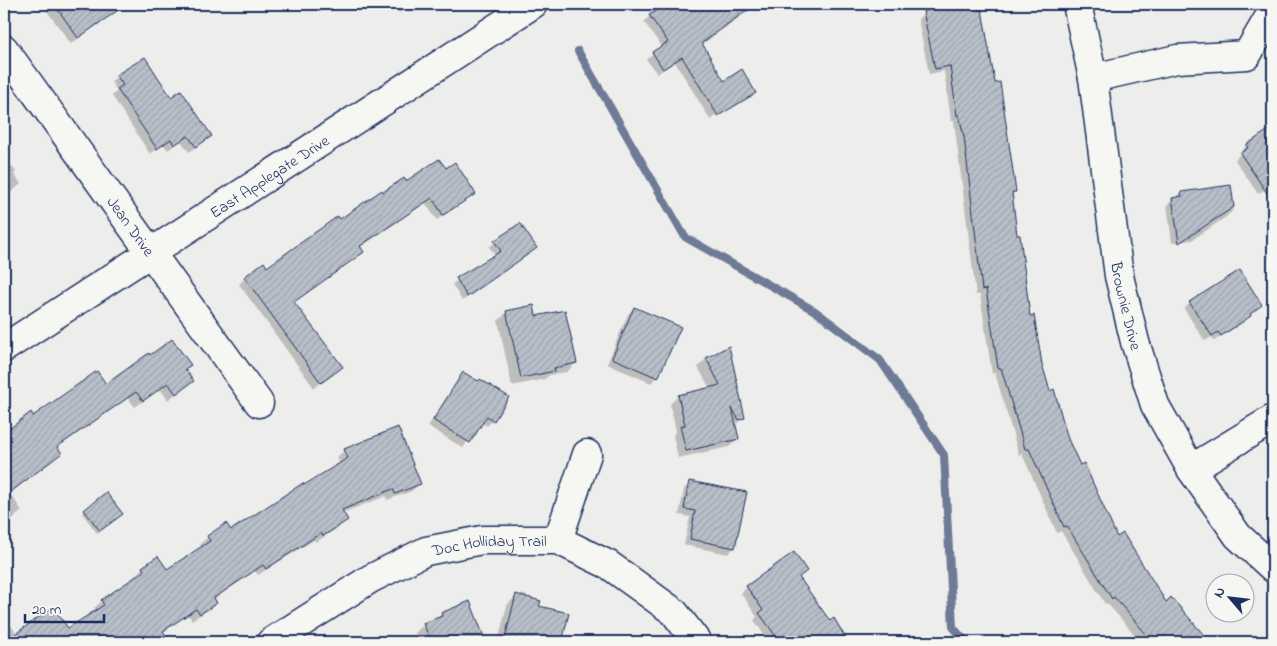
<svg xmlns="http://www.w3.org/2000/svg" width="1277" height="646" viewBox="0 0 1277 646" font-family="'Indie Flower',sans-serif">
<defs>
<pattern id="building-hatch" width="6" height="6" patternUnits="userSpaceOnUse" patternTransform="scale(1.25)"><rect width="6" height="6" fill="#b9bfc8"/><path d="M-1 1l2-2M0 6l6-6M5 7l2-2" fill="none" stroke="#9ea4ae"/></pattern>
</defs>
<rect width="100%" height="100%" fill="#edeeec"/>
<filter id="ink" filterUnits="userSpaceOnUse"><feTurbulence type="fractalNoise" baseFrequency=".02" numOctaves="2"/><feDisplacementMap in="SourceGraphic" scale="10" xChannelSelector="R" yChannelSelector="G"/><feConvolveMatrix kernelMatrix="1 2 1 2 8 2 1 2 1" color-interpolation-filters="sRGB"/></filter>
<g filter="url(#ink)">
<path fill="#0003" d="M42 4H121L122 6 71 44Z
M394 4H414L399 13Z
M661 4H758L701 45 723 82 755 93 749 98V96L712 118 711 121 675 62 657 74 646 59 662 47 644 22Z
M970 4H975L1015 192 1011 195 1016 237 1029 317 1040 364 1067 440 1116 539 1166 604 1171 599 1208 642H1141L1107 603 1105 604 1061 531 1057 533 1022 454 1019 455 995 373 992 374 980 295H976L954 121H951L944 71 929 74 918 19 924 13Z
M117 76 170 99 211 136 189 152 181 141 168 150 164 145 150 154 112 96 117 91 111 82Z
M1273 128V183L1258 194 1235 160 1246 146Z
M4 156 16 172 14 174 21 184 4 198Z
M445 170 474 193 468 199 437 220 425 203 359 248 362 252 356 258 293 303 341 367 314 388 239 284 245 278 267 268 383 194 406 183Z
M1230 186 1233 210 1226 217 1192 240 1172 243 1167 205 1173 199 1181 193Z
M519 225 530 253 462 301 452 284 496 256 489 247Z
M4 248 12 261 4 268Z
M1273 250V266L1268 256Z
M1190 303 1261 305 1244 322 1214 341 1212 337 1205 341 1184 309Z
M634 308 657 377 651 383 607 364 628 314Z
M507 312 536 318 576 363 567 372 549 375 545 379 512 386 498 321Z
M728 348 744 417 736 425 738 439 729 447 678 458 673 435 676 431 670 404 678 396 710 389 698 367 706 359Z
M150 356 189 365 184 370 192 381 168 400 160 389 135 407 128 398 57 448 60 453 53 460 10 493 22 511 4 526V435L31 414 33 417 106 385Z
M463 373 493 420 487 426 481 422 463 448 428 426Z
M345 450 419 483 412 491 387 500 386 496 342 513 347 520 339 527 316 542 314 540 258 575 255 571 213 600 215 602 208 610 192 620 188 615 162 633 165 637 159 642H4L5 617 17 634 67 630 96 611 94 608 102 601 137 577 135 575 143 568 166 571 202 547 200 544 208 537 230 531 340 464 337 457Z
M690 483 734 548 728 554 684 545 690 517 679 515 684 489Z
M85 511 118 516 97 533 82 513Z
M805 571 798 578 829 623 834 620 846 642H769L754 620 757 617 741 593 747 587Z
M516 596 538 607 568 614 561 642H498L507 605Z
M469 603 485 642H408L417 636 415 633 424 624 435 620 442 614Z"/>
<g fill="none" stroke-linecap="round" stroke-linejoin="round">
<path stroke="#6e7a96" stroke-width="8" d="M578 51 685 237 815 311 880 360 944 455 953 627 966 642"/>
</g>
<path fill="url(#building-hatch)" stroke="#1b2f5e" d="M54 4H127L78 38Z
M667 4H755L702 43 724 81 742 69 756 93 718 116 682 57 663 69 652 52 668 42 649 15Z
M963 4H977L978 10H982L995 83 1000 82 1016 192H1012L1017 235H1020L1030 316 1034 315 1042 364 1050 391 1054 389 1068 439 1080 465 1084 463 1117 537 1123 533 1166 602 1171 597 1210 642H1153L1114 597 1112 599 1067 526 1064 527 1029 449H1025L1001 368H998L986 289 982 290 964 137 959 115 957 116 950 66 935 69 923 11Z
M145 57 171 97 181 90 212 136 196 147 188 136 174 145 171 139 157 149 117 89 123 85 116 75Z
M1273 127V202L1240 153 1248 148 1246 145Z
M439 159 446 168 455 162 476 194 443 215 432 198 360 246 364 252 294 302 343 367 321 383 244 277 264 262 267 267 338 216 340 219 382 190 383 192 404 178 406 181Z
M1231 185 1234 207 1179 243 1172 198 1182 196 1181 192Z
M520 223 537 248 467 297 456 278 501 251 494 241Z
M1240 270 1262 305 1250 314 1251 316 1221 336 1218 332 1212 336 1189 302Z
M534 305 536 316 565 310 577 363 554 368 555 371 521 378 506 311Z
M634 307 681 327 658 378 612 358Z
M172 339 191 365 185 369 194 381 176 394 168 383 143 401 136 392 57 447 62 453 4 497V433L31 412 33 416 97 371 106 384 149 353 150 355Z
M729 346 745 418 739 420 732 408 739 439 686 451 680 426 685 425 678 395 720 385 706 358Z
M463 372 478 381 480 379 509 397 494 421 487 416 470 443 433 420Z
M398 427 421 484 395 494 393 489 342 510 348 520 323 536 321 533 266 569 263 565 214 598 217 603 200 614 196 609 163 631 170 642H4L53 607 68 628 104 605 101 600 144 571 142 567 158 556 167 569 210 541 207 536 226 523 231 530 303 483 304 485 348 458 344 449Z
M689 481 747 492 735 548 690 539 695 511 684 509Z
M106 492 123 514 100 531 84 510Z
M794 552 807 571 799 577 830 621 834 618 848 642H780L759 613 763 610 746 586Z
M516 594 541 601 539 606 569 613 562 642H504Z
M470 601 486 642H431L423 623 442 616 441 613Z"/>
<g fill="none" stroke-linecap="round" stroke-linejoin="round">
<defs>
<g id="minor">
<path id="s1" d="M1077 4 1093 78 1119 276 1135 342 1155 405 1191 469 1238 536 1273 568"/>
<path id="s2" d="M4 49 259 403"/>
<path d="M1093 78 1177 59 1247 55 1268 19"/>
<path id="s3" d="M4 348 533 4"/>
<path d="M1191 469 1273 419"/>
<path d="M558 540 587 454"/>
<path id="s4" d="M271 642 370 579 426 551 482 540H558L609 565 674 612 697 642"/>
</g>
</defs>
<use href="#minor" stroke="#1b2f5e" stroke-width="31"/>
<use href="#minor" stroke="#f6f6f2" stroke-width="28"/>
</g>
</g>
<g text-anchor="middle" stroke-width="4" stroke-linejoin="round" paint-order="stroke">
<g font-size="16" fill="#1b2f5e" stroke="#f6f6f2">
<text dy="6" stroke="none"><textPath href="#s3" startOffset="316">East Applegate Drive</textPath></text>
<text dy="6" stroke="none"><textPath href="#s2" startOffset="218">Jean Drive</textPath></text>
<text dy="6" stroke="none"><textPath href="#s1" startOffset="306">Brownie Drive</textPath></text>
<text dy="6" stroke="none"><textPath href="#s4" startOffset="244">Doc Holliday Trail</textPath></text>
</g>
</g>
<rect width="1277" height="646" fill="none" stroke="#f6f6f2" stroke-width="20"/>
<rect x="10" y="10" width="1257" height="626" fill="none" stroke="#1b2f5e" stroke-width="2" filter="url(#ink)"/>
<g transform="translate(1230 598) rotate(298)"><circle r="24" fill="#f6f6f2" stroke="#9ea6b7"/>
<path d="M0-4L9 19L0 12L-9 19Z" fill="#1b2f5e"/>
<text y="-8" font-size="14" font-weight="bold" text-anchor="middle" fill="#1b2f5e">N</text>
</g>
<path d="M25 614v8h79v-8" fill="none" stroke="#1b2f5e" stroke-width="2.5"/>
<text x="32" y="614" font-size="15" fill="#1b2f5e" stroke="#f6f6f2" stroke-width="4" paint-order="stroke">20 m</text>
</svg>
